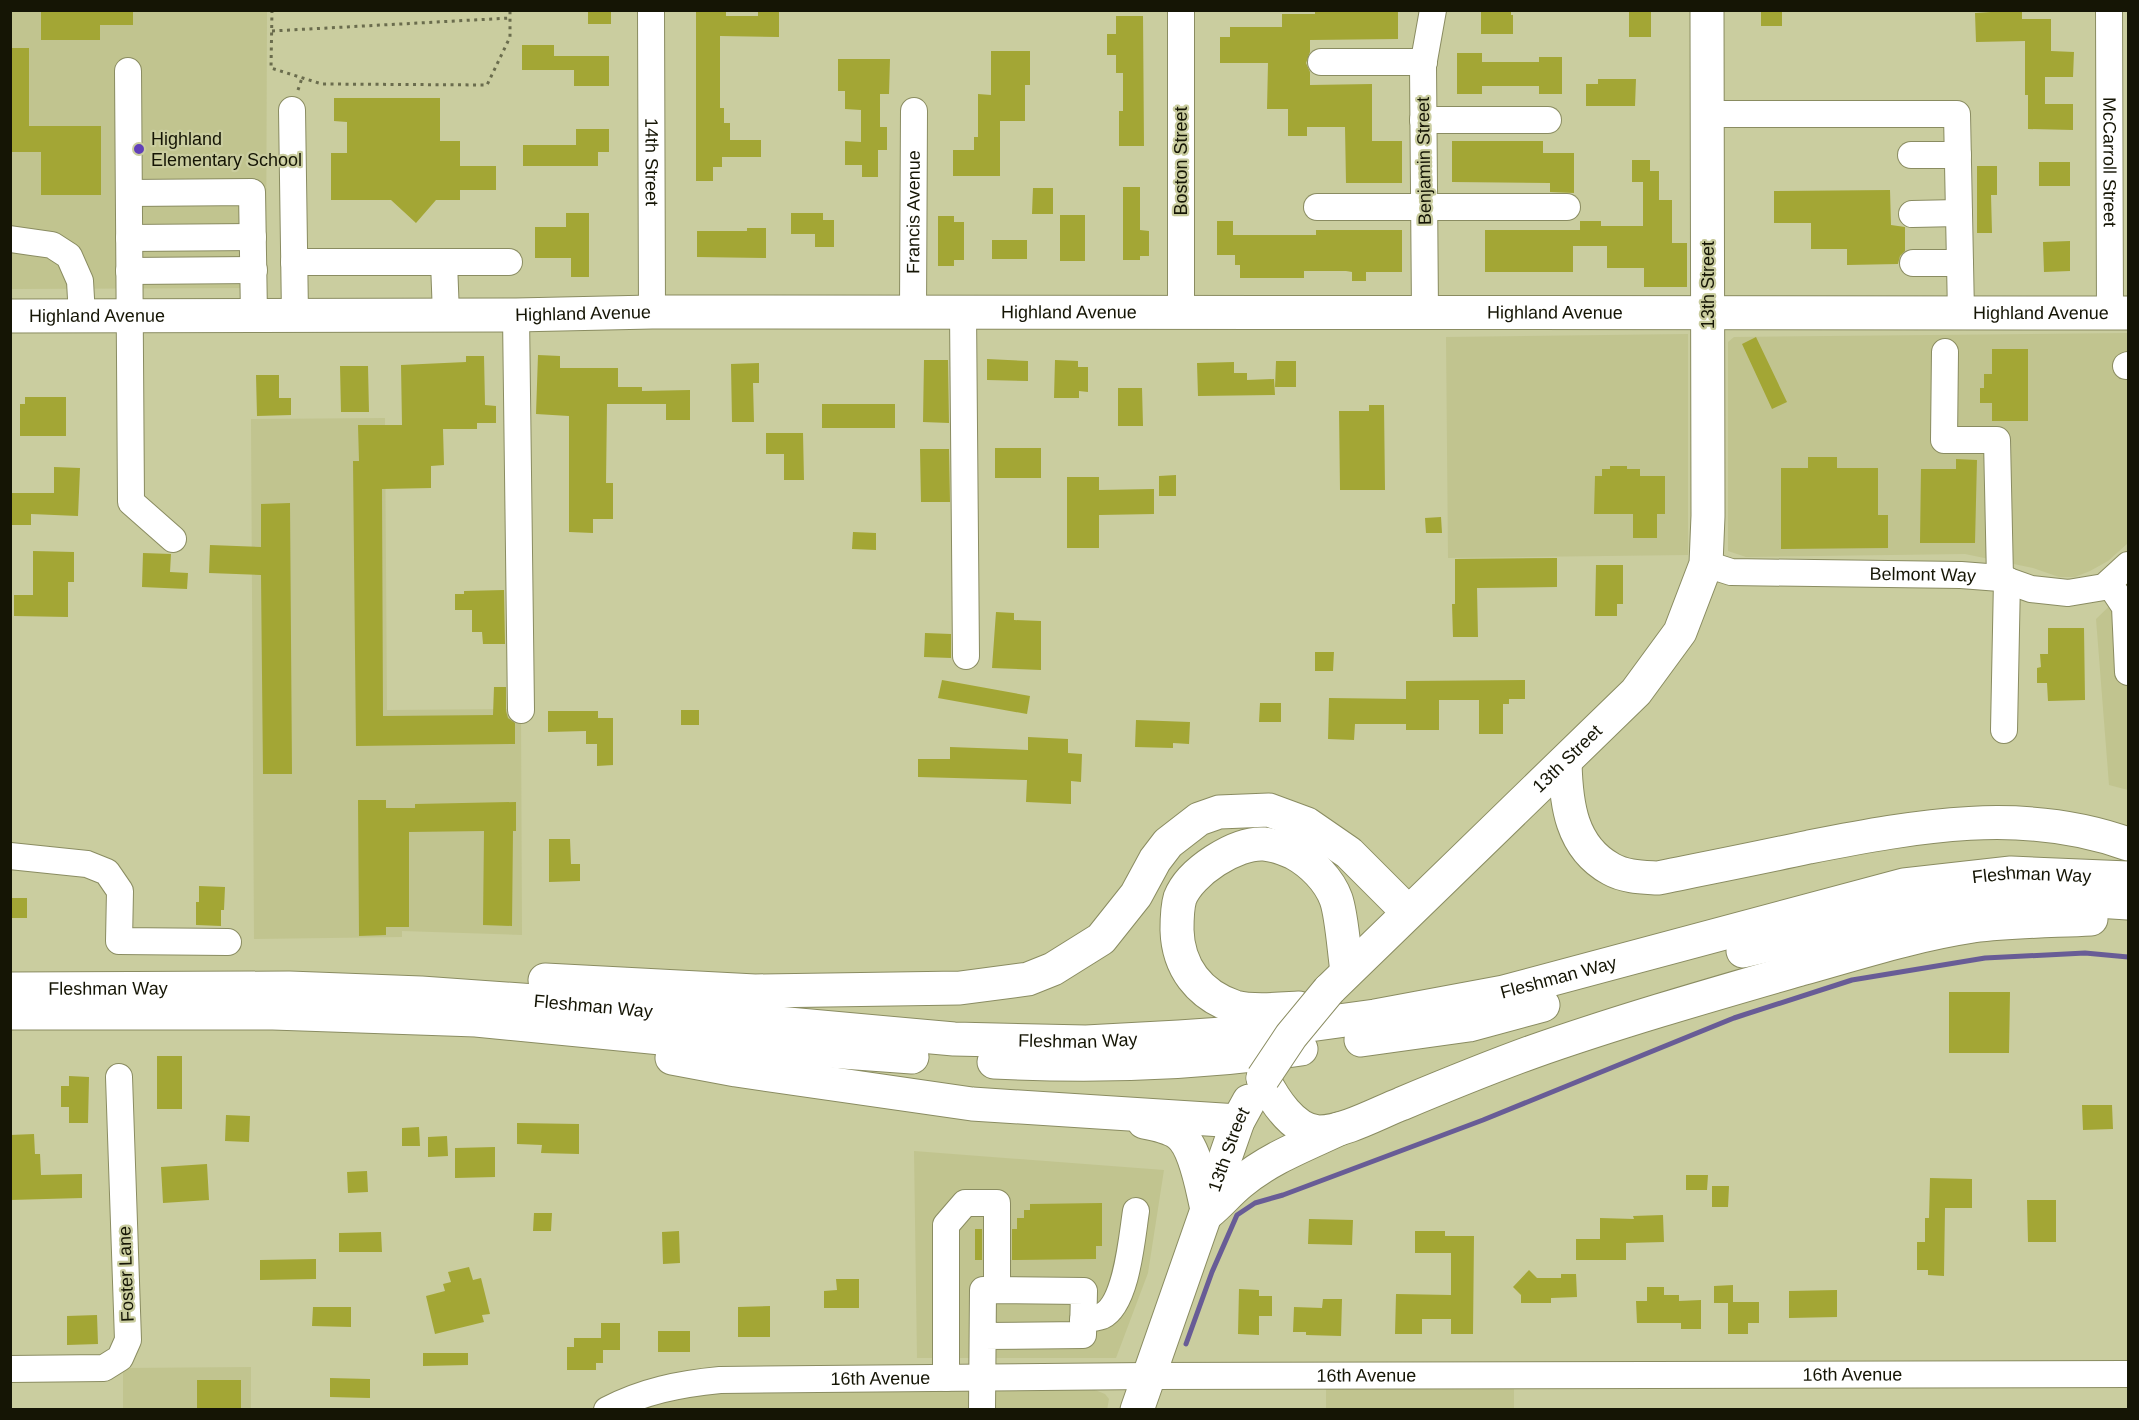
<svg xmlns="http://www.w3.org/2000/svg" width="2139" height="1420" viewBox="0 0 2139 1420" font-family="Helvetica,sans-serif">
<rect width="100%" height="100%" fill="#cacd9f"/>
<path fill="#c1c48f" d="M10 11H267L266 288 11 289Z
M2128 333V543L2108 561 2090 571 2075 577H2059L2033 568 1965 554 1746 557 1728 551V342L1734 337Z
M1688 334V555L1448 558 1446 337Z
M385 418 387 710 521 709 522 935 402 931V937L254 939 251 419Z
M2128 588V790L2109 785 2096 619Z
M914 1151 1164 1170 1148 1273 1116 1358H917Z
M251 1367V1409H123V1368Z
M1326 1387 1514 1388V1409H1326Z
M1090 1388 1105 1394 1109 1399 1107 1410H634L652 1399 709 1392Z"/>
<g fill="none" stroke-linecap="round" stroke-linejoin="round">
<path stroke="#685c96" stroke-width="5" d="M1186 1344 1212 1272 1237 1215 1255 1203 1283 1195 1483 1120 1734 1018 1852 980 1985 958 2085 953 2128 957"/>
</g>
<path fill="#a3a635" d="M41 10H133V25H100V40H41Z
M588 10H611V24H588Z
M696 10H726V16H758V10H779V37L720 36V108H724V123H730V140H761V157H722V167H713V181H696Z
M1315 10H1398V39L1310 40V52L1306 63 1310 72V85L1372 84V141H1402V183H1346L1345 127H1307V136H1288V109H1267L1268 63H1220V37H1230V27H1282V14H1315Z
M1481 10H1511V15H1513V34H1481Z
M1629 10H1651V37H1629Z
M1761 10H1782V26H1761Z
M1991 10H2022V19H2051V51L2074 52 2073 77H2045V104H2073V130L2028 129V95H2025V41L1976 42 1975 13 1991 12Z
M1116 16H1143L1144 146H1119V111H1123V73H1116V55H1107V34H1116Z
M522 45H554V56H609V86H574V70H522Z
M10 48H29V126H101V195H41V152H10Z
M991 51H1030V85H1025V121H1000V176H953V150H974V137H978V94L991 95Z
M1457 53H1482V62H1539V57H1562V94H1539V86H1482V94H1457Z
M838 59H890L889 94H880V127H887V150H878V177H862V165H845V141L861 142V110L845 109V91H838Z
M1598 79H1636L1635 106H1586V84H1598Z
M334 98H440V141H460V166H496V190H460V200H436L416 223 391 200H331V153H347V122L334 121Z
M576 129H609V152H598V166H523V145H576Z
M1452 141H1543V153H1574V193L1550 192V183L1452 182Z
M1632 160H1650V171H1659V200H1672V243H1687V287H1644V268H1607V246H1573V272H1485V230H1580V221H1601V226H1643V182H1632Z
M2039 162H2070V186H2039Z
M1977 166H1997V195H1991L1992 233H1977Z
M1123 187H1140V230L1149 231V256H1140V260H1123Z
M1033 188H1053V214H1032Z
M1890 190 1891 225 1905 227V251L1900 256 1898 264 1847 265V249H1811V223H1774V191Z
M566 213H589V277H571V258H535V227H566Z
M791 213H823V220H834V247H815V234H791Z
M1060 215H1085V261H1060Z
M938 216H954V222H964V260H954V266H938Z
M1217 221H1233V235H1316V230H1402V272H1366V281H1352V272L1346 271H1304V278H1240V265H1235V255H1217Z
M747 228H766V258L697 257V231H747Z
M992 240H1027V259H992Z
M2070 241V271L2044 272 2043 242Z
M1756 337 1787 402 1772 409 1742 344Z
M1992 349H2028V421H1992V403H1980V388H1984V374H1992Z
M538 355 560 356V368H618V387H642V391L690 390V420H666V404H607L606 483H613V519H593V533L569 532V416L536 414Z
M466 356H484L485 405 496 406V423H477V429H443L444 465 431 466V488L382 489 383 716 493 715 494 687H506V711L508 718 515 723V744L356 746 353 461H359L358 425H402L401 365 466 362Z
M987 359 1028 361V381L987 380Z
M924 360H948L949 423 923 422Z
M1055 360 1078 361V367H1088V392L1079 391V398H1054Z
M1276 361H1296V387H1275Z
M1234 362V373H1247V380L1274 379 1275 395 1198 396 1197 363Z
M759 363V383H753L754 422H732L731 364Z
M340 366H368L369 412H341Z
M256 375H279V398H291V415L257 416Z
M1118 388H1142L1143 426H1118Z
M25 397H66V436H20V404H25Z
M822 404H895V428H822Z
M1369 405H1384L1385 490H1340L1339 411H1369Z
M766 433H803L804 480H784V454H766Z
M995 448H1041V478H995Z
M920 449H949L950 502H921Z
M1808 457H1837V468H1878V515H1888V548L1781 549V468H1808Z
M1956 459 1977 460 1975 543H1920L1921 469H1956Z
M1610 466H1627V469H1640V476H1665V514H1657V538H1633V514H1594L1595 476H1602V469H1610Z
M54 467 80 468 78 516 31 514V525H10V493H54Z
M1176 475V496H1159V476Z
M1067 477H1099V490L1154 489V514L1099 515V548H1067Z
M290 503 292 774H263L261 575 209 573 210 545 261 547V504Z
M1441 517 1442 533H1426L1425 518Z
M853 532 876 533V550L852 549Z
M33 551 74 552V582H68V617L14 616V595H33Z
M143 553 171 554 170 572 188 573 187 589 142 587Z
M1557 558V587L1477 588 1478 637H1453L1452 604H1455V559Z
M1596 565H1623V604H1617V616H1595Z
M504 590 505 644H483L482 632H472V610H455V594H464V591Z
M996 612 1014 613V620L1041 621V670L992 668Z
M2048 628H2084L2085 700 2048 701 2047 683H2037V668L2041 667 2040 654H2048Z
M925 633 951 634V658L924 657Z
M1315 652H1334L1333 671H1315Z
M942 680 1030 696 1027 714 938 698Z
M1525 680V699H1509V704H1503V734H1479V700H1439V730H1406V724H1355L1354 740 1328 739 1329 698 1406 699V681Z
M1260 703H1281V722H1259Z
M681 710H699V725H681Z
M548 711H598V718H613V765L597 766V744H586V731L548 732Z
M1136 720 1190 722 1189 744 1173 743V748L1135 747Z
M1028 737 1068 739V753L1082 754 1081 782 1071 781V804L1026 802 1027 780 918 777V759H950V747L1028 750Z
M358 800H386V808H415V804L516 802V831H513L512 926 483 925 484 831 409 832V927H386V935L359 936Z
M549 839H570L571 864H580V881L549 882Z
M199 886 225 887 224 910H221V926L196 925V902H199Z
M10 898H27V918H10Z
M1949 992H2010L2009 1053H1949Z
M157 1056H182V1109H157Z
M69 1076 89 1077 88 1123H69V1107H61V1086H69Z
M2082 1105H2112L2113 1129 2083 1130Z
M226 1115 250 1116 249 1142 225 1141Z
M517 1123 579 1124V1154L541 1153 542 1145 517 1144Z
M419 1127 420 1146H402V1128Z
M34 1134 35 1154H40L41 1175 82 1174V1198L10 1200V1135Z
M447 1136 448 1156 428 1157V1137Z
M495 1147V1177L455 1178V1148Z
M207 1164 209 1200 163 1203 161 1167Z
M367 1171 368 1192 348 1193 347 1172Z
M1686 1175H1708L1707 1190H1686Z
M1930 1178 1972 1179V1208H1945L1944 1276 1928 1275V1270H1917V1242H1925V1218H1929Z
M1712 1186H1729L1728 1207H1712Z
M2027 1200H2056V1242H2028Z
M1102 1203V1246H1096V1259L1012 1260V1229H1017V1218H1024V1210H1030V1204Z
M534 1213H552L551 1231H533Z
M1663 1215 1664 1242 1626 1243V1260H1576V1239H1600V1218L1634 1219 1633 1216Z
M1309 1219 1353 1220 1352 1245 1308 1244Z
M975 1229H982V1260H975Z
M679 1231 680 1263 663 1264 662 1232Z
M1415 1231H1445V1236H1474L1473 1334H1451V1319H1422V1334H1395L1396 1294 1451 1295V1253H1415Z
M381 1232 382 1252H339V1233Z
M316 1259V1279L260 1280V1260Z
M469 1267 473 1280 481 1278 490 1314 482 1315 484 1322 435 1334 426 1296 445 1291 443 1284 451 1282 448 1272Z
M1529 1270 1537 1278H1561V1274H1576L1577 1297 1551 1298V1303H1521V1295L1513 1287Z
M836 1279H859V1308H824V1291L837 1290Z
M1733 1285V1302H1759V1323H1748V1334H1728V1303H1714V1286Z
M1647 1287H1664V1295H1679V1301L1701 1300V1329H1681V1323H1637L1636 1301H1647Z
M1239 1289 1259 1290V1296H1272V1316H1259V1335L1238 1334Z
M1837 1290V1317L1789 1318V1291Z
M1323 1299H1342L1341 1336 1306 1335V1332H1293L1294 1307 1322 1308Z
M770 1306V1337H738V1307Z
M313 1307H351V1327L312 1326Z
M97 1315 98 1344 67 1345V1316Z
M601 1323H620V1350H603V1363H596V1370H567V1347H574V1338H601Z
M658 1331H690V1352H658Z
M423 1353H468V1365L423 1366Z
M330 1378 370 1379V1398L330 1397Z
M197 1380H241V1410H197Z"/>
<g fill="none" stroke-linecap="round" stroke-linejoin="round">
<defs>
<g id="minor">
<path id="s1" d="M651 10 652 312"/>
<path d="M1181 10V312"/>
<path id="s2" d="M2109 10 2110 313"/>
<path d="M1321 62H1424"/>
<path d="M128 71 131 502 173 539"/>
<path d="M292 110 295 315"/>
<path d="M1708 114H1957L1961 313"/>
<path d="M1423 120H1548"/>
<path d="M1911 155H1958"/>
<path d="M129 193 252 192 254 315"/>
<path d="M1317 207H1567"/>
<path d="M1912 214 1959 213"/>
<path d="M129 238 253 237"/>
<path d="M10 239 52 245 69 256 80 281 82 316"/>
<path d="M294 262H509"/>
<path d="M444 262 446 315"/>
<path d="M1913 263H1960"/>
<path d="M129 271 254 270"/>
<path id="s3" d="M913 312 914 111"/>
<path d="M963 312 966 656"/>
<path d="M1425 312 1423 66 1433 10"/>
<path d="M516 315 521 710"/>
<path d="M1945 352 1944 440H1997L2000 578"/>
<path d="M2126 366 2128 365"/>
<path id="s4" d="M1706 564 1731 572 1961 575 2000 578 2031 589 2068 593 2104 587 2128 565"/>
<path d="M2109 583 2125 607 2128 672"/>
<path d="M2004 730 2007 580"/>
<path d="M10 856 87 864 107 872 120 891 119 941 228 942"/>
<path d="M1083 1320C1089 1319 1096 1318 1102 1316 1127 1304 1132 1236 1136 1211"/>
<path d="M10 1369 104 1368 120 1358 128 1340 119 1077"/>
<path d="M946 1378V1225L965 1203H997V1290"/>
<path id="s5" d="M607 1410C644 1391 679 1384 720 1380L1148 1376 2128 1374"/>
<path d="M982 1410 983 1290 1084 1291 1083 1335 983 1336"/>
</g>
<g id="major">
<path id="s6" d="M10 316 516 315 652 312 2128 313"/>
<path d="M1565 762C1566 804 1571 847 1611 869 1625 877 1643 877 1658 878 1708 868 1759 858 1809 847 1917 826 2023 806 2128 844"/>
<path d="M1743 951 1955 901 2035 897 2128 903"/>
<path d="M545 980 755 991 960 988 1028 979 1053 969 1101 939 1136 895 1155 860 1168 843 1199 819 1219 812 1269 810 1307 824 1349 853 1408 912"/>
<path id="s7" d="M10 989 289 988 421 993 535 1001 954 1039 1086 1042 1179 1037 1265 1031 1375 1016 1504 992 1904 885 2011 873 2128 878"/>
<path id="s8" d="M1329 990 1636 692 1680 632 1706 564 1708 516 1707 10"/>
<path d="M1299 1008C1281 1009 1252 1012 1235 1007 1199 995 1178 967 1177 930 1177 920 1177 908 1180 898 1190 872 1236 842 1264 844 1275 845 1285 849 1294 853 1312 863 1329 880 1336 899 1342 916 1344 952 1347 971"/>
<path d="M10 1013H273L476 1020 692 1041 912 1057"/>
<path d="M1361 1040 1469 1025 1543 1005"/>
<path d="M672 1058 736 1070 972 1104 1238 1121"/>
<path d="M994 1062C1096 1067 1200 1064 1301 1049"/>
<path d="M1263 1078C1273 1098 1293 1131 1319 1132 1344 1132 1378 1113 1401 1104 1444 1086 1488 1068 1532 1052 1620 1021 1711 995 1801 969 1858 953 1914 935 1973 926 2012 921 2051 921 2091 919"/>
<path d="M1144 1122C1155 1124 1170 1127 1179 1134 1196 1147 1202 1189 1207 1209"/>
<path d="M1209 1212C1220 1203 1229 1192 1240 1183 1268 1159 1305 1145 1339 1129"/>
<path id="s9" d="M1137 1410 1238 1121 1249 1101"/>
</g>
</defs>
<use href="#minor" stroke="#8a8c61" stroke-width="28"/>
<use href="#major" stroke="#8a8c61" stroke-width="35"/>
<path stroke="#6a6c4d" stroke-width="3" stroke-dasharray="3 4.5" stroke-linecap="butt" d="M272 10 271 68 322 84 487 85 510 37V10
M272 31 510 18
M298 90 302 78"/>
<use href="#minor" stroke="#fff" stroke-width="26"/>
<use href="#major" stroke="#fff" stroke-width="33"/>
<defs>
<path id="major-bridge" d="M1263 1078 1291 1036 1329 990"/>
</defs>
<use href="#major-bridge" stroke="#8a8c61" stroke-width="35" stroke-linecap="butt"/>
<use href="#major-bridge" stroke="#fff" stroke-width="33"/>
</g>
<circle fill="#6140b8" stroke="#cacd9f" stroke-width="2" cx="139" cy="149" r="6"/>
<g text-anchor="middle" stroke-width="4.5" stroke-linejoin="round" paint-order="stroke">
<g font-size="18" fill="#151505" stroke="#cacd9f" text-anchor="start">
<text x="151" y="145">Highland<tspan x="151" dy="21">Elementary School</tspan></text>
</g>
<g font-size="18" fill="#151505" stroke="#cacd9f">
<text dy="6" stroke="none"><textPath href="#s1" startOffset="152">14th Street</textPath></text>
<text transform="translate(1181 161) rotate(-90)" y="6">Boston Street</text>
<text transform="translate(1424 161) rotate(-91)" y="6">Benjamin Street</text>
<text dy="6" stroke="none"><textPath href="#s2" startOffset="152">McCarroll Street</textPath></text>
<text dy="6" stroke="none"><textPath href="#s3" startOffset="100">Francis Avenue</textPath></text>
<text transform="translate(1708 285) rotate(-90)" y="6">13th Street</text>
<text dy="6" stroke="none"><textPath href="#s6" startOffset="1059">Highland Avenue</textPath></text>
<text dy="6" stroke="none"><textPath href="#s6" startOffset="1545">Highland Avenue</textPath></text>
<text dy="6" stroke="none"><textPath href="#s6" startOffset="573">Highland Avenue</textPath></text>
<text dy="6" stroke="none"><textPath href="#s6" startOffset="2031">Highland Avenue</textPath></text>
<text dy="6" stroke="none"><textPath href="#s6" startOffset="87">Highland Avenue</textPath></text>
<text dy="6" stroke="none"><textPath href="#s4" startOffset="218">Belmont Way</textPath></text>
<text dy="6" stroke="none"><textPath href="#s8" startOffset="332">13th Street</textPath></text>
<text dy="6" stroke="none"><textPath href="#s7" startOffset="2042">Fleshman Way</textPath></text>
<text dy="6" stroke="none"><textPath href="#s7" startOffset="1556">Fleshman Way</textPath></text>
<text dy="6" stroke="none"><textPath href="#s7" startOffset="98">Fleshman Way</textPath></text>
<text dy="6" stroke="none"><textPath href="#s7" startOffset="584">Fleshman Way</textPath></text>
<text dy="6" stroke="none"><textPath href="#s7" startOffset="1070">Fleshman Way</textPath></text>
<text dy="6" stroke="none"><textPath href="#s9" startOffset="276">13th Street</textPath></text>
<text transform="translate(126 1274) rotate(-92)" y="6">Foster Lane</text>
<text dy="6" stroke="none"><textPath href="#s5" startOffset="1250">16th Avenue</textPath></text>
<text dy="6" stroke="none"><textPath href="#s5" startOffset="764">16th Avenue</textPath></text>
<text dy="6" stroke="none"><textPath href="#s5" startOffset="278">16th Avenue</textPath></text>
</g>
</g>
<rect width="2139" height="1420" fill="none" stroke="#151505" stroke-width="24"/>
</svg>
